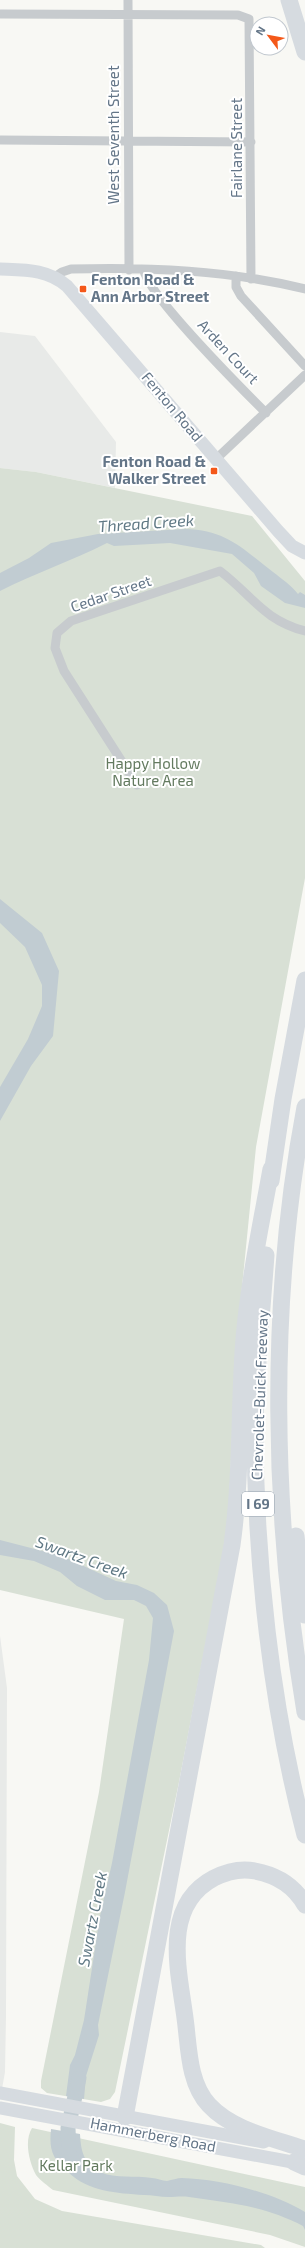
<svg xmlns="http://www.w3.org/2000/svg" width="305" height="2248" viewBox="0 0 305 2248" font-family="'Exo 2',sans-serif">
<rect width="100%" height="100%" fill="#f8f8f4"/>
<path fill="#e8eae8" d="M0 332 35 336 116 442 115 488 36 472 0 468Z
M0 1636 7 1688 6 2016 5 2072 2 2089H0Z"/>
<path fill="#d8e0d5" d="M0 468 36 472 252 516 305 581V878L256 1147 236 1347 228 1527 179 1782 115 2092 110 2099 101 2102 47 2093 41 2088V2081L99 1792 124 1619 0 1590Z
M0 2123 15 2127 14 2160 17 2176 35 2199 62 2211 261 2245 265 2248H0Z
M32 2128 305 2187V2247L270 2235 53 2190C48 2186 40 2180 36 2175 29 2162 24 2141 32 2128Z"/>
<path fill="#c1ccd2" d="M185 529C226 530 242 548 273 572 282 579 291 585 298 594L300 592 305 595V608L285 603 261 586 254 573 232 554 170 543 114 546 107 543C72 561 35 573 0 591V573L29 558 51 543 98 534Z
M0 899 42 933 59 971 53 1036 31 1066 0 1121V1087L28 1039 42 1006V985L25 947 0 923Z
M0 1540 62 1556 116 1581 137 1585 154 1593 167 1605 174 1631 125 1892 98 2025 99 2035 86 2076 84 2099 66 2096 70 2065 75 2055 84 2020 100 1916 112 1863 149 1660 153 1618 146 1606 134 1600H105L77 1586 60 1572 34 1561 0 1555Z
M51 2129 80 2134C81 2152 84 2164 100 2172 116 2179 135 2175 152 2178 157 2178 162 2181 167 2181 172 2180 177 2178 182 2178 220 2179 272 2192 305 2212V2230L303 2226C265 2206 231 2203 189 2197 182 2196 176 2197 168 2197 160 2197 152 2195 144 2195 116 2193 89 2192 68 2172 52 2158 49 2150 51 2129Z"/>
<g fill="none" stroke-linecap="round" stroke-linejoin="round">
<path stroke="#c1ccd2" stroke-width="15" d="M69 2153 68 2128 79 2078"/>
<path stroke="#c7cbce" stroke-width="9" d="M128 0 129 270
M0 14 238 15 249 19 251 279
M0 140 251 142
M144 270C146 293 244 391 266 413
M236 276V287L241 296 305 366
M55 277 62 272 71 269C150 267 228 270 305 289
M216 459 305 375
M137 785 64 671 55 648 57 633 71 621 220 571C252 595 263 620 305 631"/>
<path stroke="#d6dbe0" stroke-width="13" d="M0 269C25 270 47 269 67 286L278 531 292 546 305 553
M0 2093 264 2142
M0 2108 303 2164"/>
<path stroke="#d6dbe0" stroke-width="17" d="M289 0 305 52
M305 1107C268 1303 272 1516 305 1712
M271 1181 283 1099 305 980
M266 1255C262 1312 256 1370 255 1427 255 1560 271 1706 305 1835
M296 1536 305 1615
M125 2117 232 1545C241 1481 239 1416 243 1352 247 1290 260 1230 271 1169
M304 2149C272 2138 232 2130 209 2105 188 2083 189 2046 185 2018 179 1971 161 1906 214 1878 226 1872 241 1868 255 1871 276 1875 294 1885 305 1905
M294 2162 305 2167"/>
</g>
<g fill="#f45819" stroke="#fff" stroke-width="1.5">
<rect x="79" y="285" width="8" height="8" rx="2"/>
<rect x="210" y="467" width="8" height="8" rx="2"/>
</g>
<g text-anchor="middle" stroke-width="4" stroke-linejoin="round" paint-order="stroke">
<rect fill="#fff" stroke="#929fac" stroke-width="1" x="242" y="1492" width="32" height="24" rx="3"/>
<g font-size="14" font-weight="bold" fill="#647688">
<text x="258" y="1509">I 69</text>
</g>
<g font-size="15" fill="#647688" stroke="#fff">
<text transform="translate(114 135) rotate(-90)" y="5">West Seventh Street</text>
<text transform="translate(237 148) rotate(-90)" y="5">Fairlane Street</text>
<text transform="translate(228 352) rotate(47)" y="5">Arden Court</text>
<text transform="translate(172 407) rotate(50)" y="5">Fenton Road</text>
<text transform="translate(111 594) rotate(-19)" y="5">Cedar Street</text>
<text transform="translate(260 1395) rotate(-88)" y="5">Chevrolet-Buick Freeway</text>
<text transform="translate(153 2135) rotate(11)" y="5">Hammerberg Road</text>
</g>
<g font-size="15" font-weight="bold" fill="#647688" stroke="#fff" text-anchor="start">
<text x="91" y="285">Fenton Road &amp;<tspan x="91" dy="17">Ann Arbor Street</tspan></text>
<text x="206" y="467" text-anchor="end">Fenton Road &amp;<tspan x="206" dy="17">Walker Street</tspan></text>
</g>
<g font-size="15" fill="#637a5f" stroke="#fff">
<text x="153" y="769">Happy Hollow<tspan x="153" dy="17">Nature Area</tspan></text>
<text x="76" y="2171">Kellar Park</text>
</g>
<g font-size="16" font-style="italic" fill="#5f7884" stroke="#fff">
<text transform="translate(146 523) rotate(-4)" y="6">Thread Creek</text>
<text transform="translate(82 1557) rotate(20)" y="6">Swartz Creek</text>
<text transform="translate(92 1919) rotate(-79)" y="6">Swartz Creek</text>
</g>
</g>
<g transform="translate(269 36) rotate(302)"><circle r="19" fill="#ffffff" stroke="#c1c8cf"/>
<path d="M0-3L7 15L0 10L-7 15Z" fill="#f45819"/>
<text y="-6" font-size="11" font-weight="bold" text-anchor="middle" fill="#647688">N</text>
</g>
</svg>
